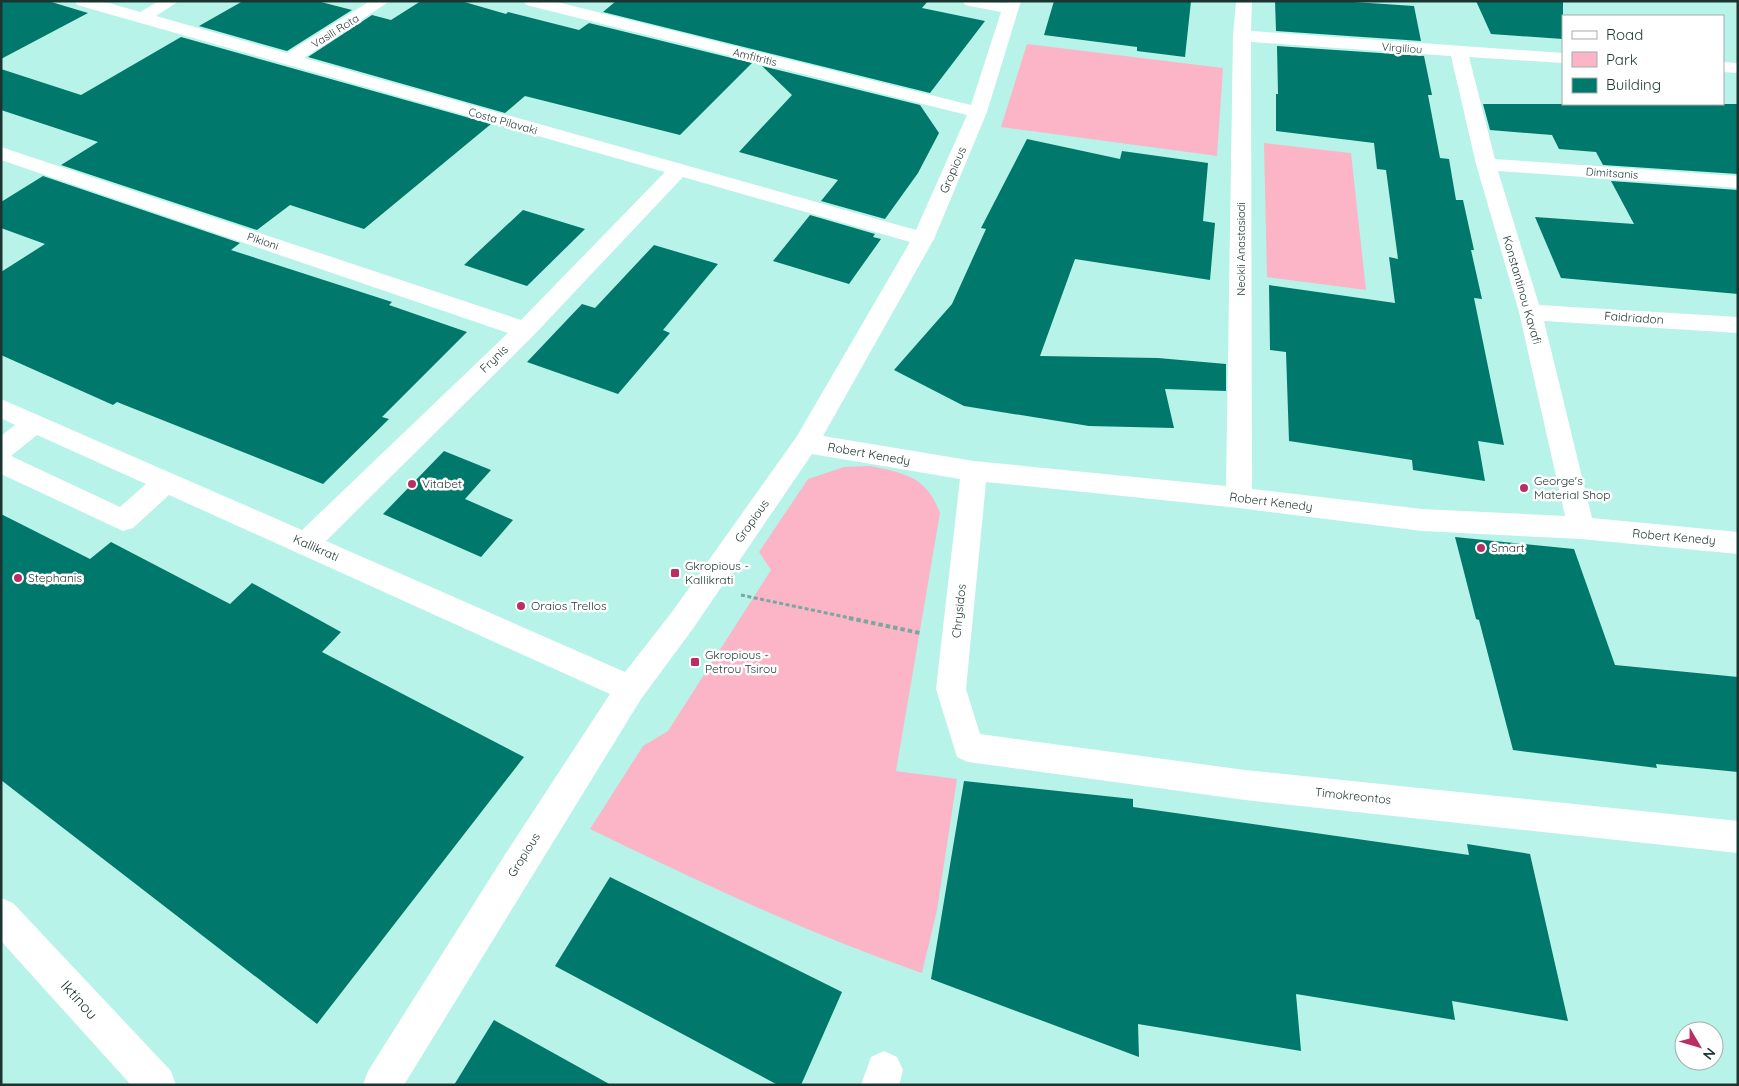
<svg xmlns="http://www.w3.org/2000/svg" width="1739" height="1086" viewBox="0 0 1739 1086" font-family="Quicksand,sans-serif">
<rect width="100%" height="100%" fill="#b7f3e8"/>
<path fill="#fcb5c7" d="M1027 44 1223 68 1217 156 1001 127Z
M1264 143 1351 153 1366 290 1267 277Z
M870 466C905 473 927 477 940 513L896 771 957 779 937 910 922 973C807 933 699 882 590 829L643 746 668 731 771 570 759 552 808 479 844 467Z"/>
<path fill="#00786b" d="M1 1H48L88 13 1 59Z
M243 1H317L352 10 287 51 199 26Z
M421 1H461L506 14 508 12 579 30 589 23 752 63 680 135 525 96 505 113 308 57 372 15 391 20Z
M616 1H928L922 8 985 21 930 93 603 12Z
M1054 1H1191L1185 57 1137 51V47L1044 35Z
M1275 1H1339L1414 6 1421 41 1276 31Z
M1476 1H1563V39L1491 34Z
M181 37 491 124 364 229 290 205 257 230 61 165 98 142 1 110V69L81 95Z
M1277 46 1424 56 1432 95H1428L1440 158 1449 159 1456 200H1463L1474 250H1471L1482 299 1474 298 1504 445 1478 441 1485 481 1413 470 1412 460 1289 441 1286 352 1270 350 1269 285 1395 303 1389 257 1398 259 1386 170 1377 169 1374 143 1276 131V94H1278Z
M762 66 920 105 939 133 918 173 885 219 821 201 838 180 739 152 792 95Z
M1483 104H1738V174L1603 165 1596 152 1559 149 1552 135 1490 130Z
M1027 139 1120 159 1122 151 1208 163 1203 221 1215 223 1210 280 1075 259 1040 356 1158 358 1226 364V391L1165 389 1174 428 1089 426 964 406 894 370 952 304 986 229 981 228Z
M43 176 240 243 231 250 392 302 389 305 467 332 382 417 389 419 323 484 117 402 113 405 1 355V272L45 244 1 228V202Z
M1611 181 1738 190V294L1561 278 1535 217 1634 224Z
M523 210 585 229 527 286 464 265Z
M810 215 875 234 873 237 881 239 849 284 773 261Z
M654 245 718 264 663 330 670 333 618 394 527 362 582 304 595 308Z
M444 451 491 470 465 499 513 520 481 557 383 514Z
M1 514 90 559 111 542 230 604 252 583 341 632 322 652 524 757 317 1024 1 780Z
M1455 537 1574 549 1615 665 1738 677V772L1656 764 1657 768 1513 750 1479 620 1476 619Z
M964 781 1133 799V807L1469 855 1467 844 1530 854 1568 1021 1452 1001 1455 1020 1296 994 1301 1051 1138 1024 1139 1057 931 979Z
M610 877 842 992 801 1085H778L555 966Z
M494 1020 611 1085H454Z"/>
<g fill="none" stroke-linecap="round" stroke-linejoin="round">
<path stroke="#7aa8a0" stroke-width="3" stroke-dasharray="4 2.5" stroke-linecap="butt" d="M741 595 855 619"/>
<path stroke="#7aa8a0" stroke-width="4" stroke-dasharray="4.5 3" stroke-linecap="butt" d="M849 618 920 633"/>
<path fill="#fff" fill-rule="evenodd" d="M75 1H102L140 12 159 1H179L156 16 287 53 370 1H390L304 58 916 230 967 115 526 5 524 1H553L971 105 1001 12 965 5 963 1 1004 3 1021 1 987 112 934 239 823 436 974 461 1226 486 1233 36 1236 1H1252L1251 31 1563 53V63L1469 57 1495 159 1738 176V188L1498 171 1539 305 1738 317V333L1544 321 1592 518 1738 532V554L1581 539 1422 531 1239 508 986 482 966 689 980 734 1245 770 1738 821V853L1245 800 968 762 957 757 936 689 960 479 812 454 692 630 641 699 404 1085H363L368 1071 506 853 610 694 169 495 133 528 123 531 1 474V436L15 425 1 418V399L302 530 508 333 1 160V147L521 320 665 172 77 5ZM1251 42 1451 56 1476 164 1519 312 1565 516 1422 509 1252 489ZM683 177 910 242 797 436 672 612 625 672 326 541 533 336ZM37 435 146 484 120 507 11 456Z
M1723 62 1738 63V73L1723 72Z
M1 898 13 903 171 1071 176 1085H131L1 941Z
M884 1051 897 1057 903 1070 899 1085H861L871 1057Z"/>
</g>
<g fill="#ba2e64" stroke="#fff" stroke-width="2">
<circle cx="412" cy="484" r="5"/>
<circle cx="1524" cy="488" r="5"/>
<circle cx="1481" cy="548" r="5"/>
<rect x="670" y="568" width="10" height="10" rx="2.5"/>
<circle cx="18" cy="578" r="5"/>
<circle cx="521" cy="606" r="5"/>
<rect x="690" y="657" width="10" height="10" rx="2.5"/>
</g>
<g text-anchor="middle" stroke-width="5" stroke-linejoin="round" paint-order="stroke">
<g font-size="11" fill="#1c3430" stroke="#fff">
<text transform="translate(335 31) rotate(-32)" y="4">Vasili Rota</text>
<text transform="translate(1402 48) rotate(4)" y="4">Virgiliou</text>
<text transform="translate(755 57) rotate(14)" y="4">Amfitritis</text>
<text transform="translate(503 121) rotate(16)" y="4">Costa Pilavaki</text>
<text transform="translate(1612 173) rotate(4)" y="4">Dimitsanis</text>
<text transform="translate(263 241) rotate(19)" y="4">Pikioni</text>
<text transform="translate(1241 249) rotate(-90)" y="4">Neokli Anastasiadi</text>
</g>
<g font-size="12" fill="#1c3430" stroke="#fff">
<text transform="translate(953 170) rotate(-67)" y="4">Gropious</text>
<text transform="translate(1522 290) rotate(74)" y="4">Konstantinou Kavafi</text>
<text transform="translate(1634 318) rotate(4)" y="4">Faidriadon</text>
<text transform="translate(494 359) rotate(-44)" y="4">Frynis</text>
<text transform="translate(869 454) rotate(10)" y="4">Robert Kenedy</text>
<text transform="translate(1271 502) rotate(7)" y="4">Robert Kenedy</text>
<text transform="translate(752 521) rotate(-55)" y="4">Gropious</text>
<text transform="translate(1674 537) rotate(5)" y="4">Robert Kenedy</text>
<text transform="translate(316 548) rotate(24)" y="4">Kallikrati</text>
<text transform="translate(959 611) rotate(-84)" y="4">Chrysidos</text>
<text transform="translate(1353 796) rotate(6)" y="4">Timokreontos</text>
<text transform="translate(524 855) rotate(-58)" y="4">Gropious</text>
</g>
<g font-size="12" fill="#1c3430" stroke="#fff" text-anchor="start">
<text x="1534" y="485">George's<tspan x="1534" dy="14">Material Shop</tspan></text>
<text x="422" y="488">Vitabet</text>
<text x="1491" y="552">Smart</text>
<text x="685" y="570">Gkropious -<tspan x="685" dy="14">Kallikrati</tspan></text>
<text x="28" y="582">Stephanis</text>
<text x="531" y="610">Oraios Trellos</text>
<text x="705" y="659">Gkropious -<tspan x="705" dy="14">Petrou Tsirou</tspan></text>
</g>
<g font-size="15" fill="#1c3430" stroke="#fff">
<text transform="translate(79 1000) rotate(48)" y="5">Iktinou</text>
</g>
</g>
<rect width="1739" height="1086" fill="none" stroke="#1c3430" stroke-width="5"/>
<rect x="1562" y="15" width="162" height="90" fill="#ffffff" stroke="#a4aeac"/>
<rect x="1572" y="31" width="25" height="8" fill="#ffffff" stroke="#a4aeac"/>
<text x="1606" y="40" font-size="15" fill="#1c3430">Road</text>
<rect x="1572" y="52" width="25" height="15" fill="#fcb5c7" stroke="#a4aeac"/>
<text x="1606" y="65" font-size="15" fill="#1c3430">Park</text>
<rect x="1572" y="78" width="25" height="15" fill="#00786b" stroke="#a4aeac"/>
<text x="1606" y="90" font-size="15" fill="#1c3430">Building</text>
<g transform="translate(1699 1046) rotate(128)"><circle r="24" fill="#ffffff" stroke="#a4aeac"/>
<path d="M0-4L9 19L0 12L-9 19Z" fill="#ba2e64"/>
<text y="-8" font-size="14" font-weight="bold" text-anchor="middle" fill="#1c3430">N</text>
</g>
</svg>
